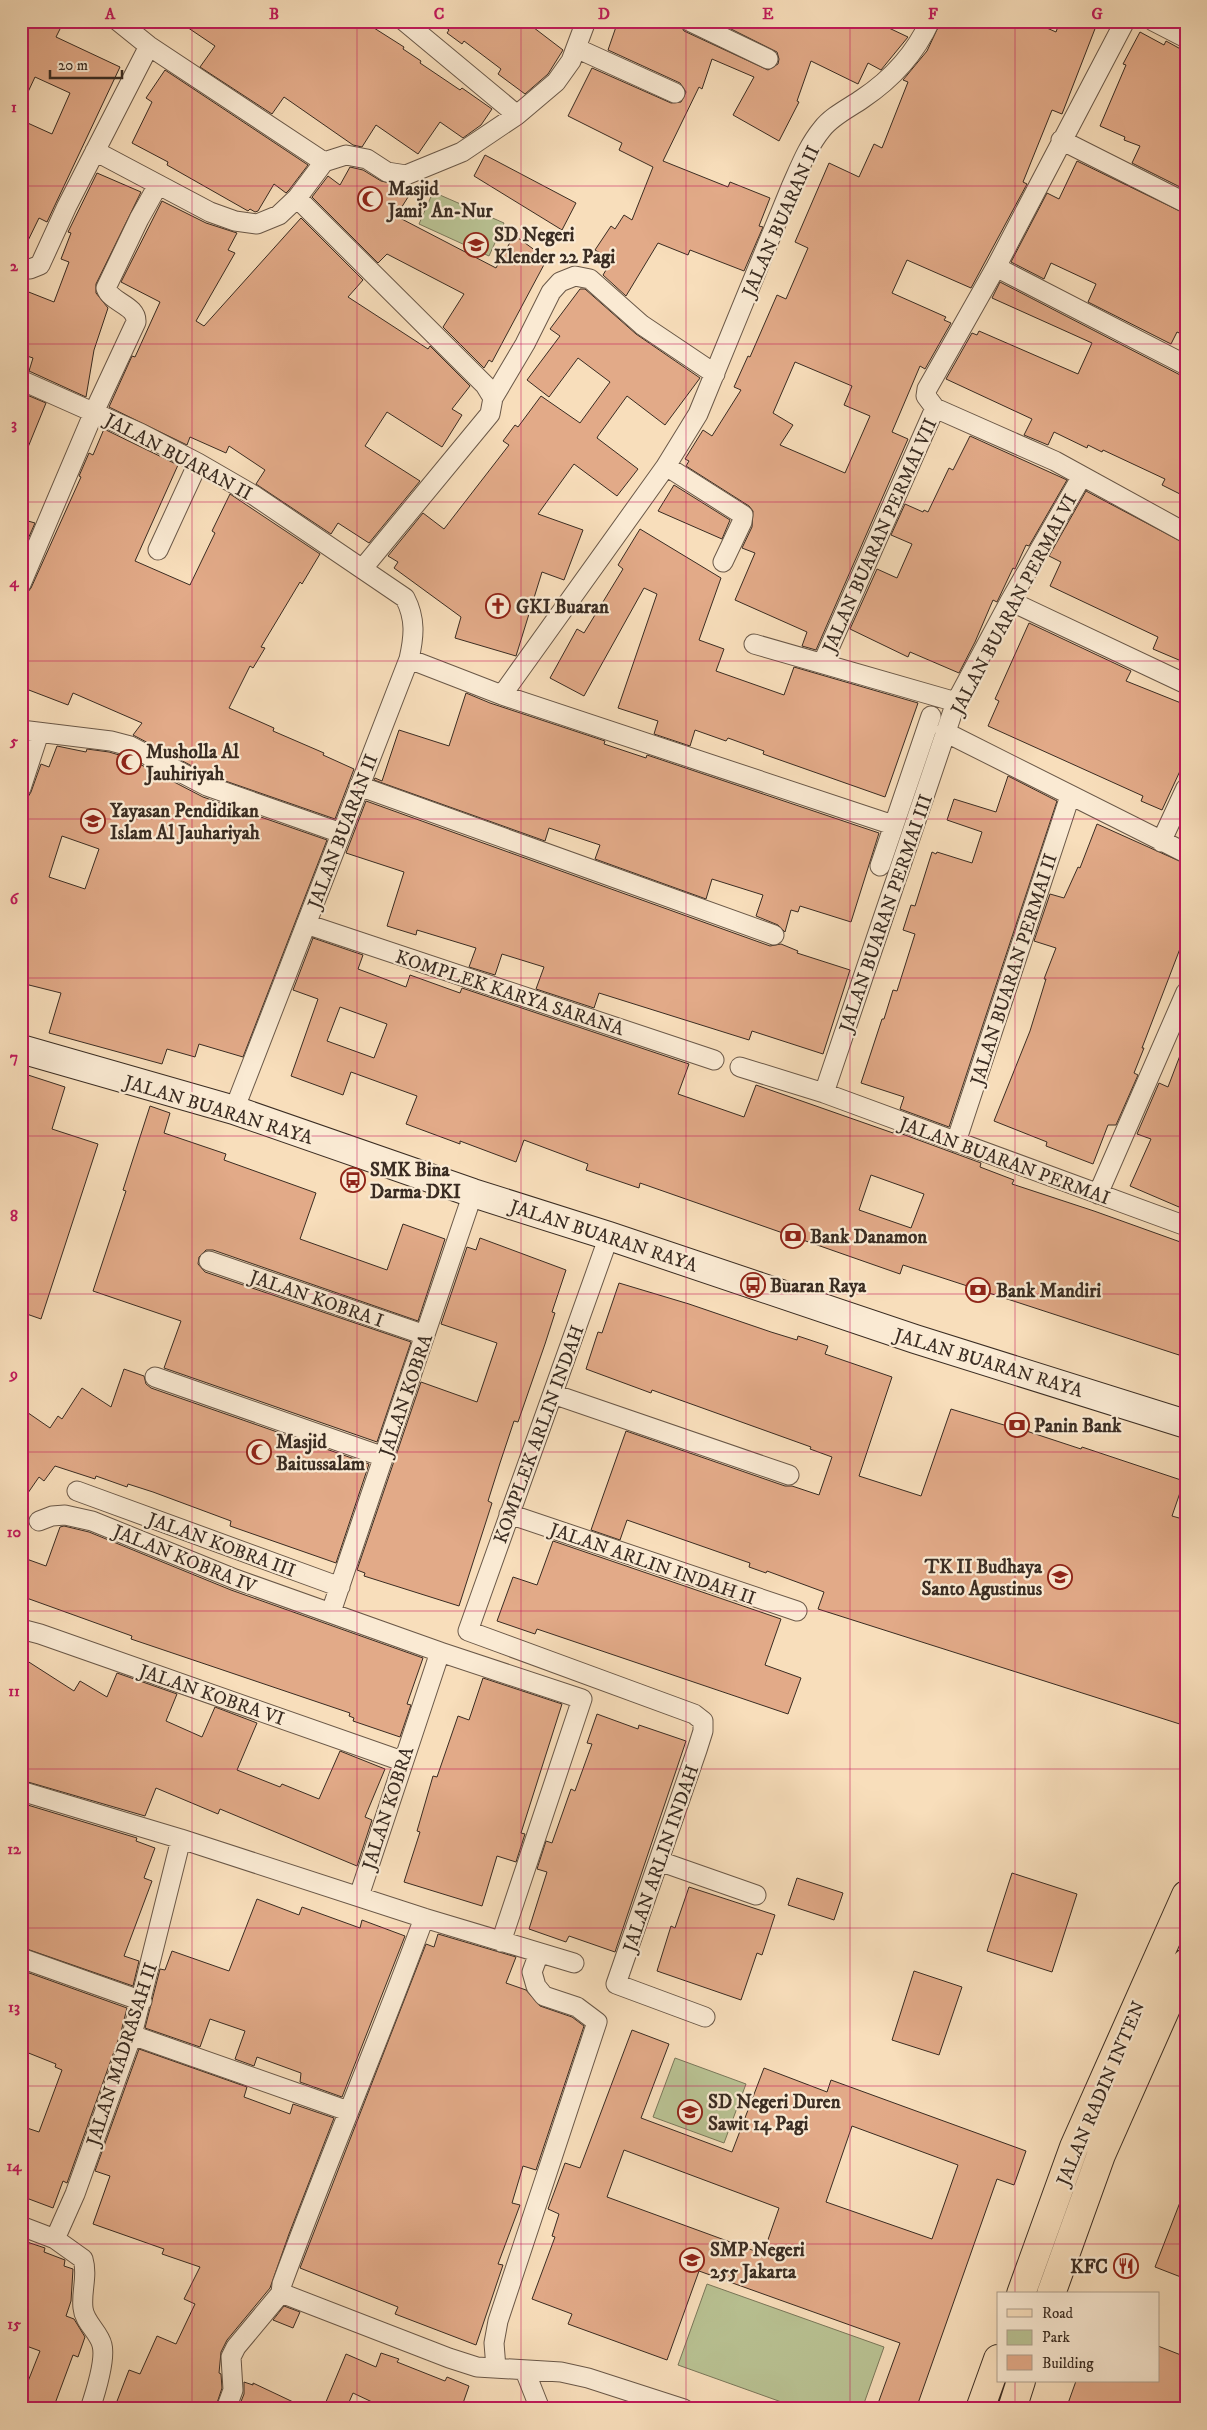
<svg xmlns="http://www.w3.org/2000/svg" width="1207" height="2430" viewBox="0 0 1207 2430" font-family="'IM FELL DW Pica',serif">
<rect width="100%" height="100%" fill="#f8debb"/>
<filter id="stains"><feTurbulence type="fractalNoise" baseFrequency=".004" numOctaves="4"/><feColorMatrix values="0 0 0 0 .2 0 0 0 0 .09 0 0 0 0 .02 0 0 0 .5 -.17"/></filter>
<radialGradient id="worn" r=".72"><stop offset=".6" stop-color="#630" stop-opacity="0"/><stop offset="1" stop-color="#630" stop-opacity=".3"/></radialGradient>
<path fill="#b9c293" stroke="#7a775a" d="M433 192 504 223 489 256 419 224Z
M675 2058 746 2084 724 2143 653 2117Z
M707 2284 884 2347 862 2409H801L678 2365Z"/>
<path fill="#e2aa88" stroke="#3a2c22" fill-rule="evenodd" d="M21 21H64L56 37 120 67 47 222 39 218 21 255V120L52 134 70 93 35 77 21 107Z
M178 21H363L404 47 403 49 421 61 420 63 460 90 462 88 492 109 481 125 463 138 440 122 418 154 376 125 362 147 353 145 284 97 272 114 200 67 215 46Z
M438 21H525L563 50 548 74 525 94 498 74 501 69 464 41 462 44 447 33 449 30Z
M618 21H678L684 31 768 70 778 64 779 59 777 52 715 21H874L908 37 881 70 868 63 858 84 811 61 797 101 799 102 779 141 733 115 754 77 712 59 702 89 699 87 663 161 728 187 730 182 770 198 759 226 763 227 744 271 690 250 688 255 658 243 626 296 603 275 612 260 595 250 611 226 615 229 624 215 632 220 653 167 619 150 622 143 568 116 592 68 671 103 681 102 686 92 680 83 608 50Z
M941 21H1031L1056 32 1060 21H1098L1062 114 1052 110 1023 182 1027 184 971 288 907 260 892 293 946 317 944 320 951 323 925 369 920 366 892 432 908 439 816 650 802 646 807 632 735 600 755 553 742 548 752 527 753 511 749 506 686 466 689 461 685 459 703 430 712 436 741 390 734 387 748 356 750 357 777 295 786 299 808 248 795 242 829 163 859 177 874 144 882 148 908 82 903 80 927 51ZM795 362 852 386 844 405 870 416 845 473 780 445 793 425 773 413Z
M1140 32 1164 45 1166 41 1186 52V190L1132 163 1140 146 1124 140 1125 137 1100 126 1126 65 1123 64Z
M165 70 308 165 289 190 286 193 274 184 258 211 255 212 250 209 248 211 167 165 168 162 132 143 152 102 146 98Z
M485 155 576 203 562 230 474 176Z
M1077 161 1186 214V336L1177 332 1171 344 1088 302 1096 284 1051 263 1044 279 1011 262 1047 193 1059 199Z
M350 167 363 170 381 181 394 184 410 194 396 216 496 268 514 235 547 259 492 362 489 360 484 368 443 327 464 294 387 254 378 263 312 197 328 176 340 185Z
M97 173 141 192 96 284V293L108 308 94 350 86 397 29 371 33 358 21 354V289L54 302 69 262 61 259 71 233 68 232Z
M162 201 206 223 237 233 228 250 235 253 196 321 204 326 301 218 363 280 348 297 428 349 430 346 470 386 452 409 462 415 442 447 387 412 365 446 420 481 369 543 338 523 331 534 256 484 265 470 229 446 226 453 190 437 187 445 109 407 132 356 135 357 160 302 121 282Z
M1000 282 1186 378V497L1162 485 1165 479 1103 450 1102 452 1088 445 1087 448 1054 432 1048 445 1024 435 1032 419 946 379 972 333 977 335 979 331 1078 374 1092 343 992 298Z
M580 289H585L636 334 700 378 665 425 627 396 598 436 597 438 638 469 617 496 574 464 538 514 583 530 564 580 542 572 516 656 455 638 461 617 394 568 398 562 388 556 423 513 444 529 509 445 503 441 515 425 518 427 541 396 580 423 610 382 578 358 549 397 527 380 560 336 550 329Z
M27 395 46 403 22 462 21 409Z
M104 429 178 465 135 561 190 585 215 533 212 531 230 494 320 554 302 584 300 582 261 647 265 648 253 668 250 666 229 708 274 728 273 731 324 753 323 755 354 769 335 819 211 776 133 735 142 723 73 693 68 705 21 687V595L27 593 31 588 81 477 79 476 89 453 93 455Z
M970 436 1067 480 1029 546 1026 545 1015 569 1013 568 997 602 993 600 975 642 959 673 910 652 908 657 850 629 877 569 897 578 912 544 891 535 905 504 923 512 924 510 928 512 949 468 953 470Z
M674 485 730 520 722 539 658 511Z
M1086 491 1186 544V663L1153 649 1158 637 1050 586 1061 562 1049 556Z
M21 519 35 523 21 555Z
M640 529 721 578 699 640 724 649 716 671 784 695 794 667 918 703 885 797 763 754 764 751 728 738 726 741 695 730 690 746 654 734 658 721 618 708 657 594 644 588 584 696 550 678 577 629 584 633 623 569 618 565Z
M1029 623 1131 671 1126 681 1186 705V758L1162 810 1141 801 1143 796 988 726 999 701 995 699Z
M466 693 490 703 605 741 604 744 646 758 647 755 879 833 851 922 800 906 798 912 791 910 785 932 778 925 756 916 763 895 712 879 706 899 595 859 600 845 549 828 545 841 374 780 375 778 382 781 399 730 449 746Z
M57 746 86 752 87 749 109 752 126 757 203 797 327 840 243 1057 199 1044 195 1057 167 1049 162 1064 49 1033 61 993 21 983V799L28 797 31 792 41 764 49 767ZM62 836 99 849 85 889 49 877Z
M1008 776 1057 801 949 1127 900 1109 904 1097 861 1083 882 1019H884L893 990 897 991 915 934 903 930 911 905 915 906 932 852 936 854 937 852 972 863 982 832 947 820 954 799 996 812Z
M366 801 770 946 781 944 798 951 797 953 850 970 823 1054 752 1031 749 1040 599 993 594 1008 536 989 544 967 502 954 495 975 469 967 476 948 417 930 416 935 387 926 404 872 346 853Z
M1097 824 1186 864V933L1142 1048H1144L1134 1073 1138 1075 1116 1125H1108L1093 1164 1046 1146 1047 1142 994 1121 1030 1031 1046 979H1044L1056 948 1034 941 1050 894 1064 898 1078 867 1080 868Z
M313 938 363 955 358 969 406 987 410 975 460 993 462 988 689 1064 678 1094 744 1117 756 1085 893 1133 894 1131 981 1163 980 1167 1014 1180 1012 1184 1094 1211 1186 1244V1336L1179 1355 903 1265 900 1274 640 1183 639 1188 586 1170 588 1164 524 1140 516 1162 460 1141V1144L406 1124 417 1096 351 1072 343 1095 291 1076 318 999 293 990ZM340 1007 387 1024 374 1058 327 1041ZM871 1175 924 1194 911 1228 859 1210Z
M1184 1045 1186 1191 1179 1207 1130 1186 1151 1139 1137 1134 1159 1083 1168 1087Z
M25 1074 65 1087 52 1129 98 1144 41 1319 21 1312V1166L28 1141 25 1127 21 1125V1086Z
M150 1106 170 1113 164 1133 226 1154 224 1160 316 1193 300 1239 387 1270 403 1224 445 1239 418 1321 213 1250H206L199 1257 198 1264 205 1272 411 1342 377 1442 164 1368 181 1321 93 1291 126 1191 123 1190Z
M480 1238 566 1270 552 1312 555 1313 545 1344 518 1422 514 1421 500 1463 488 1501 492 1503 459 1606 364 1576 365 1573 357 1570 421 1382 477 1402 497 1343 441 1324 467 1247 476 1250Z
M619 1283 689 1304 771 1332 797 1340 798 1336 828 1346 825 1354 892 1377 859 1476 921 1496 951 1409 1004 1425 1005 1424 1081 1449 1082 1447 1184 1481 1172 1516 1186 1520V1726L818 1609 824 1592 767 1571 766 1573 749 1567 750 1563 627 1520 620 1540 591 1530 626 1431 785 1486H792L819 1495 832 1457 810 1449 811 1447 694 1405 652 1390 651 1393 586 1369 598 1332 602 1333Z
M124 1369 144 1376 146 1384 151 1388 369 1464 336 1563 230 1526 231 1521 153 1492 128 1484 127 1487 96 1476 95 1479 55 1466 44 1481 39 1477 21 1503V1408L50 1428 58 1416 62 1419 82 1388 111 1407Z
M64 1526 89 1532 231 1590 423 1658 407 1704 411 1705 400 1737 353 1721 354 1718 349 1716 350 1713 131 1639 132 1636 21 1596V1557L46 1566 60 1527Z
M553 1541 781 1619 765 1665 801 1678 788 1714 537 1629 535 1634 497 1621 513 1577 537 1585Z
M21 1657 74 1691 80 1681 107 1697 117 1673 177 1694 166 1721 202 1737 215 1707 257 1723 237 1770 280 1787 282 1784 319 1799 340 1751 385 1769 365 1817 372 1820 357 1866 220 1809 218 1814 156 1788 145 1816 21 1780Z
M483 1678 562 1704 521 1833 525 1834 516 1862 497 1856 482 1906 404 1882 420 1832 417 1831 433 1776 437 1777 458 1716 469 1720Z
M597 1714 638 1729 639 1725 686 1741 615 1952 569 1936 566 1942 529 1929 547 1872 537 1869 546 1841 552 1843 571 1789 575 1791 592 1744 587 1743Z
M21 1803 137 1838 136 1841 155 1848 144 1878 152 1881 124 1956 139 1961 133 1986 21 1947Z
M1012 1873 1077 1894 1052 1972 987 1951Z
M797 1878 843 1893 834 1920 788 1905Z
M689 1887 775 1915 762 1955 757 1953 741 2000 657 1971 671 1926 675 1928Z
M257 1899 299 1915 302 1907 360 1928 362 1920 405 1936 342 2097 300 2082 301 2073 257 2057 254 2066 235 2059 245 2031 210 2019 200 2047 145 2028 160 1969 165 1970 172 1951 229 1971Z
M438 1934 516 1957 506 1983 526 1990 540 2006 572 2017 584 2026 536 2170 523 2166 512 2203 520 2205 498 2264 503 2265 476 2345 395 2314 398 2307 300 2268 426 1944 434 1947Z
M21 1970 127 2008 121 2032 67 2183 63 2181 53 2208 21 2196V2126L39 2132 62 2070 55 2067 56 2064 21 2050Z
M914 1971 962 1987 939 2055 892 2040Z
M632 2030 669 2044 641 2118 732 2152 764 2068 827 2092 831 2080 1026 2151 1014 2185 997 2179 916 2409H876L900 2343 699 2271 667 2360 568 2324 572 2314 532 2299 555 2237 552 2236 559 2214 548 2209 565 2163 580 2168ZM852 2126 958 2165 932 2239 826 2202ZM624 2150 779 2208 763 2254 607 2197Z
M139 2049 247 2087 244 2097 290 2114 293 2104 334 2118 289 2234 270 2288 227 2340 221 2352 219 2373 221 2374 222 2388 215 2409H114L129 2370 140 2374 157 2336 176 2344 195 2304 184 2299 200 2267 162 2254 164 2249 93 2224 110 2176 95 2171Z
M1184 2192H1186V2279L1155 2267Z
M21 2240 45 2248 44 2252 65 2260 64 2266 73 2269 71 2301 66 2316 74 2319 85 2337 78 2357 73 2355 53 2409H21V2399L40 2351 21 2344Z
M284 2306 300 2312 293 2328 273 2320Z
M1158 2346 1186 2357V2409H1066L1076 2381H1158Z
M381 2353 399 2359 397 2362 445 2381 447 2377 469 2386 461 2409H387L353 2393 346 2409H323L346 2354 376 2367Z
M244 2382 253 2385V2383L308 2409H238L244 2394Z"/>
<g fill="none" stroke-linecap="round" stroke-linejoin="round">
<defs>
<path id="street" d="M118 21 149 46 324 162
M404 21 517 115
M689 21 768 59
M1125 21 996 267 927 389 926 396 935 408 1055 461 1186 533
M1153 21 1186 38
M576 48 675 93
M1061 140 1186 203
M95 151 210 212 235 221 257 224 279 215 297 198 324 162
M324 162 346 155 367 159 387 172 406 175 462 152 517 115 556 82 571 61 586 21
M297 198 485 385 493 398
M21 267 30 269 40 265 67 206 149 46
M996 267 1186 365
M23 381 140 433 198 463 255 496 405 598C416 619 414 637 409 659L234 1110
M666 466 743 515 742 522 723 562
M158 550 198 463
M363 568 490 414 493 398 525 344 551 292 560 282 575 276 590 279 642 325 715 374
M21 584 94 412 136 322C137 305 111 303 106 288L139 219 158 185
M1010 601 1186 684
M754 644 956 702
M409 659 502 695 893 825
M823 662 935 408
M502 695 666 466 698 414 791 187C800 167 808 146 822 129 832 116 849 108 862 99 892 79 915 54 930 21
M21 730 111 741 130 746 207 786 341 833
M945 732 1186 853
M359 786 774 935
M21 788 39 733
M1161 842 1186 788
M880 866 931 716
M306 924 714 1060
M740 1067 824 1093 1186 1226
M824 1093 956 702 1010 601 1082 476
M956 1142 1070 796
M1098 1194 1186 992
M609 1236 468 1631 694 1714 703 1721V1731L697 1750 616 1984 705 2017
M209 1261 425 1335
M155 1377 384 1457
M553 1394 789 1475
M77 1491 340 1587
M509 1514 797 1611
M39 1521 52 1516 65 1515 92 1521 235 1579 440 1652 359 1896
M331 1612 473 1193
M21 1629 40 1634 402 1761
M440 1652 582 1699 501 1942
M21 1791 181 1839 424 1918 574 1963
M659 1861 756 1895
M21 1958 142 2001
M132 2035 348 2111
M21 2226 55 2239
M281 2293 449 2358 477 2367 561 2372 588 2378 684 2409
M281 2293 282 2284C327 2161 379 2041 424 1918
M496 2368 494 2343 498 2321 597 2022 577 2007 544 1996 536 1986 532 1972 539 1953
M525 2371 540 2409
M90 2409C95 2394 106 2360 102 2345 99 2332 84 2322 83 2308 81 2291 88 2276 83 2259L55 2239 75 2194 132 2035 181 1839
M226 2409 233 2390 231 2357 236 2347 281 2293"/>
<path id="secondary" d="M21 1049 234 1110 473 1193 609 1236 915 1339 1186 1424"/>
<path id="primary" d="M1021 2294 1074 2147 1186 1895
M1051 2294 1101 2155 1186 1963
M980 2409 998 2359
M1012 2409 1021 2381"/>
</defs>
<use href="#street" stroke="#6a5848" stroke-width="21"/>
<use href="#secondary" stroke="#3a2c22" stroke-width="30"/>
<use href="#primary" stroke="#3a2c22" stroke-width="30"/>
<use href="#street" stroke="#faead3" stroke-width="19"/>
<use href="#secondary" stroke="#faead3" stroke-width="28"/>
<use href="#primary" stroke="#f8debb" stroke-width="28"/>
</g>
<path fill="none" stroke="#c2185b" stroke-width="1" stroke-opacity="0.55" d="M192 21V2409M357 21V2409M521 21V2409M686 21V2409M850 21V2409M1015 21V2294M21 186H1186M21 344H1186M21 502H1186M21 661H1186M21 819H1186M21 978H1186M21 1136H1186M21 1294H1186M21 1452H1186M21 1611H1186M21 1769H1186M21 1928H1186M21 2086H1186M21 2244H1186M1015 2381V2409"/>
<defs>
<symbol id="mosque-ring" viewBox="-11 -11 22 22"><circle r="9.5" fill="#faead3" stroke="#8f2418" stroke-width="1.5"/><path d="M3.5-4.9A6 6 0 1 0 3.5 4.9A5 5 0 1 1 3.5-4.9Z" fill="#8f2418"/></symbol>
<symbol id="school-ring" viewBox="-11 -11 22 22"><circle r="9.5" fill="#faead3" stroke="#8f2418" stroke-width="1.5"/><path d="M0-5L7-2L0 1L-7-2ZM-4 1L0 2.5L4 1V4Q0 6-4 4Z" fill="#8f2418"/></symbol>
<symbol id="church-ring" viewBox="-11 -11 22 22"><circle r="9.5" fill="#faead3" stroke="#8f2418" stroke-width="1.5"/><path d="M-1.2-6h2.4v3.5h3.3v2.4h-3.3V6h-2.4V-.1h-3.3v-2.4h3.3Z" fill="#8f2418"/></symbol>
<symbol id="bus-ring" viewBox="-11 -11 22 22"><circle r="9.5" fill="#faead3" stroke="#8f2418" stroke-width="1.5"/><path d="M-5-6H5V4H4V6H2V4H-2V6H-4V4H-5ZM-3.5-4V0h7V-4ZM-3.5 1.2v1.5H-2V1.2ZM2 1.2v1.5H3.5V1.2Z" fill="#8f2418"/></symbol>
<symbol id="bank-ring" viewBox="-11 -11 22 22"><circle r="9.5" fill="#faead3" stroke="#8f2418" stroke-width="1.5"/><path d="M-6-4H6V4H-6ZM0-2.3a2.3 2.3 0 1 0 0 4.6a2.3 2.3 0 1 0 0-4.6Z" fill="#8f2418"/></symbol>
<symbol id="restaurant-ring" viewBox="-11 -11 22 22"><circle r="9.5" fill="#faead3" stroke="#8f2418" stroke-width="1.5"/><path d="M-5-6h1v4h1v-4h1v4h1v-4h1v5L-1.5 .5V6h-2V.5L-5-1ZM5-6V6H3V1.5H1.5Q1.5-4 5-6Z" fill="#8f2418"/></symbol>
</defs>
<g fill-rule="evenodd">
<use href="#mosque-ring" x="356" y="185" width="28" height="28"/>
<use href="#school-ring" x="462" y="231" width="28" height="28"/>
<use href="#church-ring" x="484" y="592" width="28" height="28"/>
<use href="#mosque-ring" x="115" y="748" width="28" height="28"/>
<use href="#school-ring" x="79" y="807" width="28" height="28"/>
<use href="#bus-ring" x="339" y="1166" width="28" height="28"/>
<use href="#bank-ring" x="779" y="1222" width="28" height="28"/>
<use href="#bus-ring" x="739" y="1271" width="28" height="28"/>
<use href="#bank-ring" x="964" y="1276" width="28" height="28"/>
<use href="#bank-ring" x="1003" y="1411" width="28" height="28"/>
<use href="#mosque-ring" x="245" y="1438" width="28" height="28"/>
<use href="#school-ring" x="1046" y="1563" width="28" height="28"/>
<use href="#school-ring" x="676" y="2098" width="28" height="28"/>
<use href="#school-ring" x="678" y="2246" width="28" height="28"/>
<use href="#restaurant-ring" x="1112" y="2252" width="28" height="28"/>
</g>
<g text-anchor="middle" stroke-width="4.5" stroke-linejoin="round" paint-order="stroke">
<g font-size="19" font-weight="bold" fill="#3a2c22" stroke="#faead3" text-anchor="start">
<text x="388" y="195">Masjid<tspan x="388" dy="22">Jami' An-Nur</tspan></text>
<text x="494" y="241">SD Negeri<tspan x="494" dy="22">Klender 22 Pagi</tspan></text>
<text x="516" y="613">GKI Buaran</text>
<text x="146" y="758">Musholla Al<tspan x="146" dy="22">Jauhiriyah</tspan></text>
<text x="110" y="817">Yayasan Pendidikan<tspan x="110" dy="22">Islam Al Jauhariyah</tspan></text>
<text x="370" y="1176">SMK Bina<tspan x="370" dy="22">Darma DKI</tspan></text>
<text x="810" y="1243">Bank Danamon</text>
<text x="770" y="1292">Buaran Raya</text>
<text x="996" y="1297">Bank Mandiri</text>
<text x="1034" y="1432">Panin Bank</text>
<text x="276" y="1448">Masjid<tspan x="276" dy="22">Baitussalam</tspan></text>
<text x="1042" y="1573" text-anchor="end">TK II Budhaya<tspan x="1042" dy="22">Santo Agustinus</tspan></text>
<text x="708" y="2108">SD Negeri Duren<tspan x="708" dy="22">Sawit 14 Pagi</tspan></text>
<text x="710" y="2256">SMP Negeri<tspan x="710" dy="22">255 Jakarta</tspan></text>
<text x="1108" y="2273" text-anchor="end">KFC</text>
</g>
<g font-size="19" fill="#3a2c22" stroke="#faead3">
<text transform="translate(780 221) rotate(-66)" y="7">JALAN BUARAN II</text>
<text transform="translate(179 456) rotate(28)" y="7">JALAN BUARAN II</text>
<text transform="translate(879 535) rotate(-66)" y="7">JALAN BUARAN PERMAI VII</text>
<text transform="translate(1013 604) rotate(-62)" y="7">JALAN BUARAN PERMAI VI</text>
<text transform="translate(342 831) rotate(-69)" y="7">JALAN BUARAN II</text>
<text transform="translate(885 913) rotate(-71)" y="7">JALAN BUARAN PERMAI III</text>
<text transform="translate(1013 969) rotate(-72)" y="7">JALAN BUARAN PERMAI II</text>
<text transform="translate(510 992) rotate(18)" y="7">KOMPLEK KARYA SARANA</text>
<text transform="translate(219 1109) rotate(17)" y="7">JALAN BUARAN RAYA</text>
<text transform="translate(1005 1160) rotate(20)" y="7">JALAN BUARAN PERMAI</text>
<text transform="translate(604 1235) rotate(18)" y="7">JALAN BUARAN RAYA</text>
<text transform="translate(317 1298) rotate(19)" y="7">JALAN KOBRA I</text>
<text transform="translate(989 1362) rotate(17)" y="7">JALAN BUARAN RAYA</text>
<text transform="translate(405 1395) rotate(-71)" y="7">JALAN KOBRA</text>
<text transform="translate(538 1434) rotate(-70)" y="7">KOMPLEK ARLIN INDAH</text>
<text transform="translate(222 1544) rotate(20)" y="7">JALAN KOBRA III</text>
<text transform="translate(185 1558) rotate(22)" y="7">JALAN KOBRA IV</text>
<text transform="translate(653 1563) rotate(19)" y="7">JALAN ARLIN INDAH II</text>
<text transform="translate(212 1694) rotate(19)" y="7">JALAN KOBRA VI</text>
<text transform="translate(387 1808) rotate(-72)" y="7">JALAN KOBRA</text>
<text transform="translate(660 1858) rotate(-71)" y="7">JALAN ARLIN INDAH</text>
<text transform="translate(121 2054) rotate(-72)" y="7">JALAN MADRASAH II</text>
<text transform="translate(1100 2093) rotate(-67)" y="7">JALAN RADIN INTEN</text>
</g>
</g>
<rect width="1207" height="2430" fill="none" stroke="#f8debb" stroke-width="55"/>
<rect x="997" y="2292" width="162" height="90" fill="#faead3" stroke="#ad9e8c"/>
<rect x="1007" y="2309" width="25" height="8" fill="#f8debb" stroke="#ad9e8c"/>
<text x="1042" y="2318" font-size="15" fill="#3a2c22">Road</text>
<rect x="1007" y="2330" width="25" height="15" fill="#b9c293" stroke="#ad9e8c"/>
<text x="1042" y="2342" font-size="15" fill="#3a2c22">Park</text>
<rect x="1007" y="2355" width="25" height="15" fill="#e2aa88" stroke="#ad9e8c"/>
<text x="1042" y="2368" font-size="15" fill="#3a2c22">Building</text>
<path d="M50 70v8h72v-8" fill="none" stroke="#3a2c22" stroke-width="2.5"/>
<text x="58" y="70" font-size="15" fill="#3a2c22" stroke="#faead3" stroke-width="4" paint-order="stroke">20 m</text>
<rect x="28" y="28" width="1152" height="2374" fill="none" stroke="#c2185b" stroke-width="2"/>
<g font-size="16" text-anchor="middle" font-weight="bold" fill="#c2185b">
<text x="110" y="19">A</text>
<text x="274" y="19">B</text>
<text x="439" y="19">C</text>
<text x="604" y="19">D</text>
<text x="768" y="19">E</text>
<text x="933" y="19">F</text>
<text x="1097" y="19">G</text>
<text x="14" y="112">1</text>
<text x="14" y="271">2</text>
<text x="14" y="429">3</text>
<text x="14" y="587">4</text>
<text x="14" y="746">5</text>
<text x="14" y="904">6</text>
<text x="14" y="1062">7</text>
<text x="14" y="1221">8</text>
<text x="14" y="1379">9</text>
<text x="14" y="1537">10</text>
<text x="14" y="1696">11</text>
<text x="14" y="1854">12</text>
<text x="14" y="2012">13</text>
<text x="14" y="2171">14</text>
<text x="14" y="2329">15</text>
</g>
<rect width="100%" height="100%" filter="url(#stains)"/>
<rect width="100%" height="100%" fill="url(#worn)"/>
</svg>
